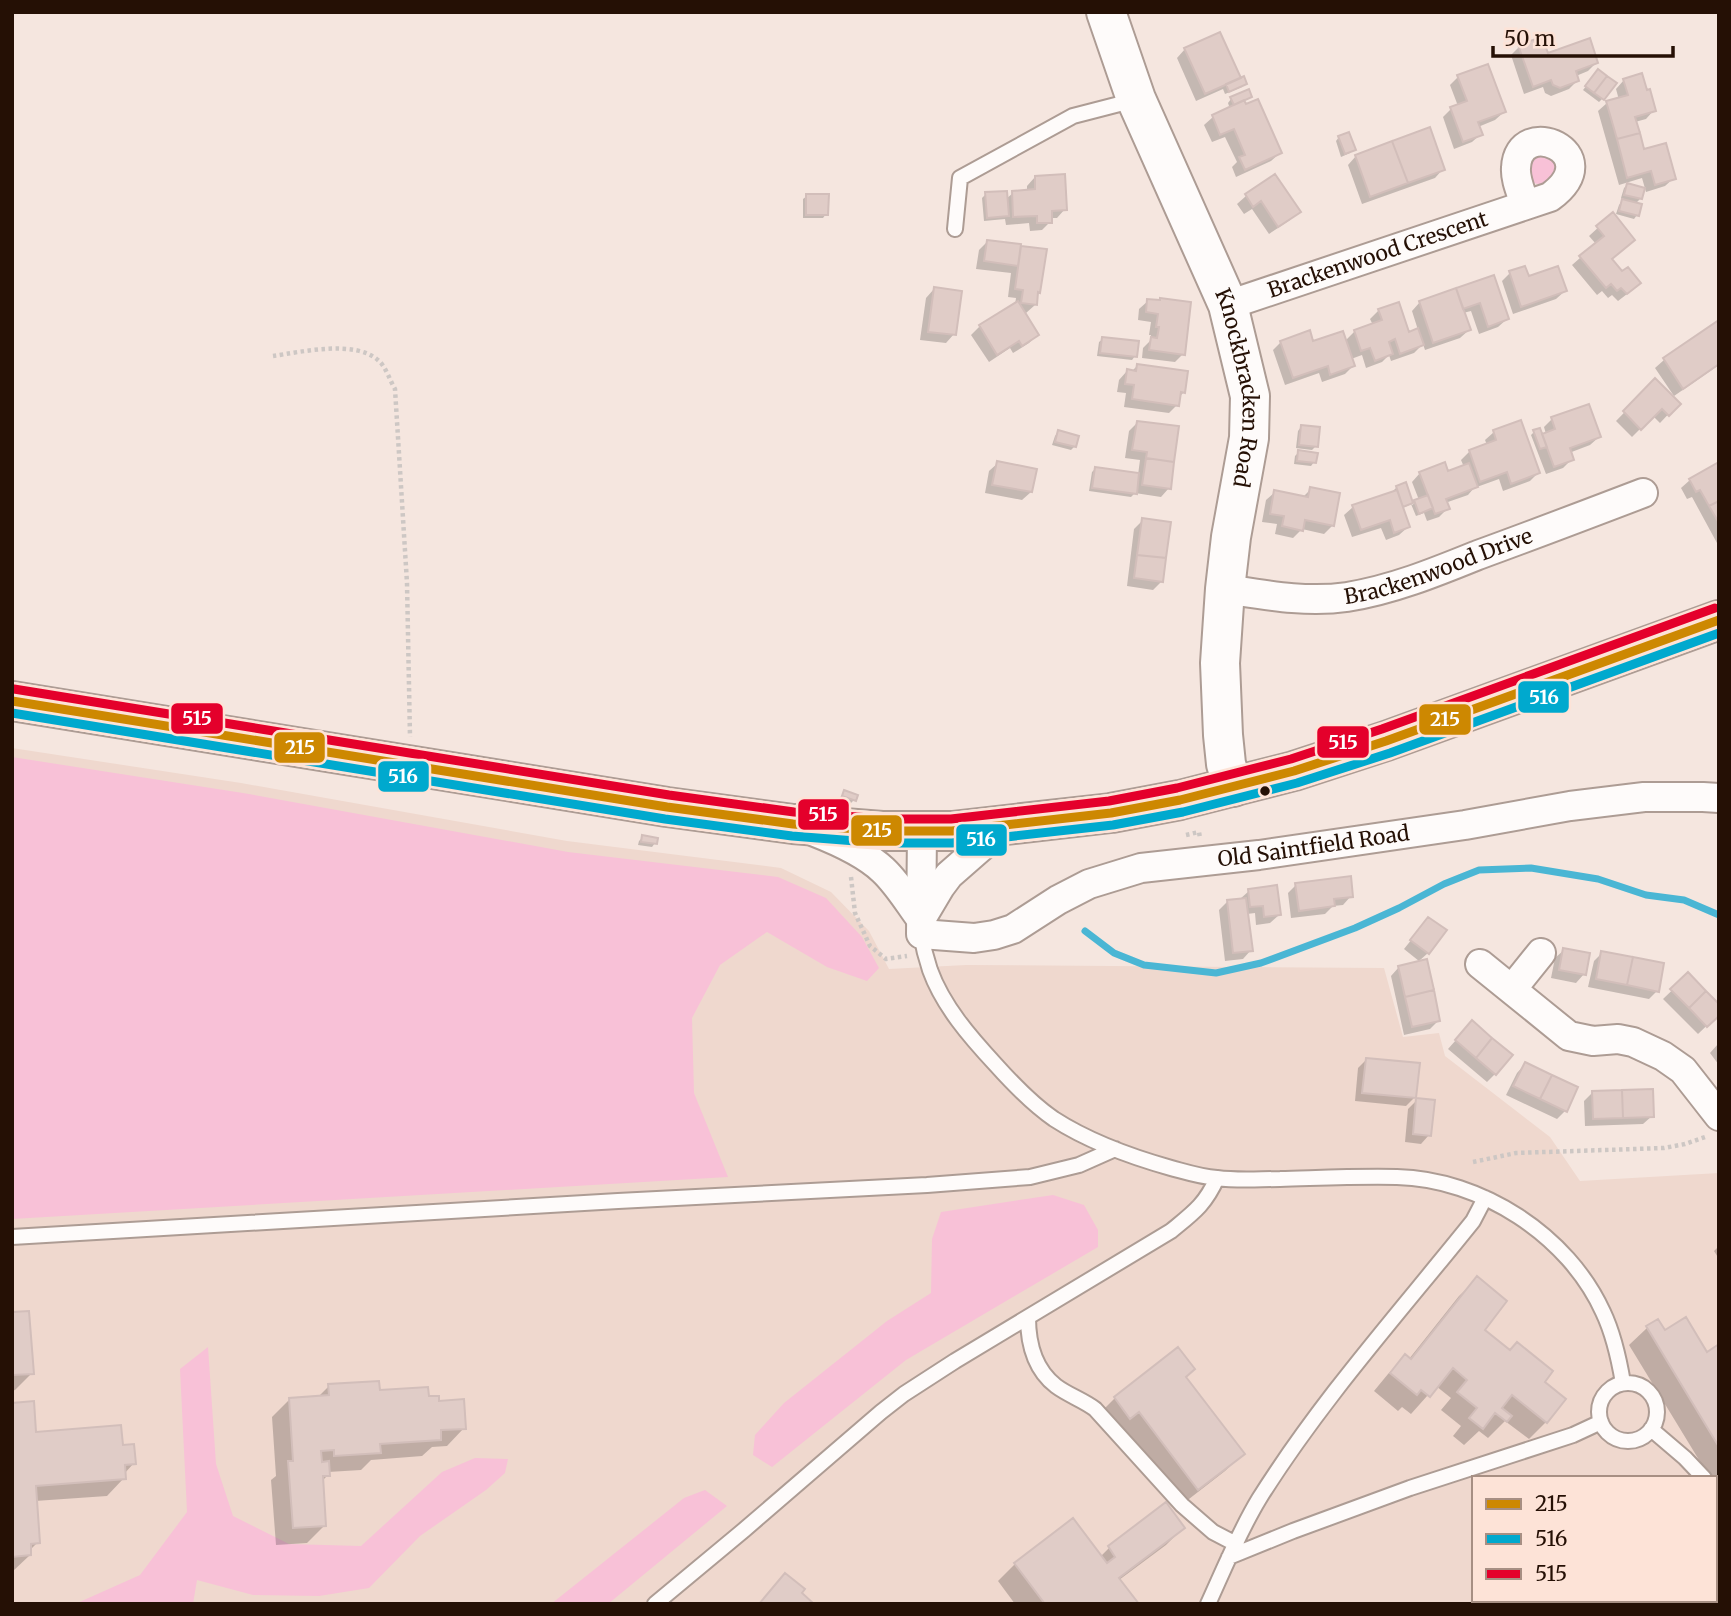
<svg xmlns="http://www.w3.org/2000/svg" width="1731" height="1616" viewBox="0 0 1731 1616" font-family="Merriweather,serif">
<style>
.built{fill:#efd8ce;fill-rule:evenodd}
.green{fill:#f8c1d7}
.shadow{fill:#0003}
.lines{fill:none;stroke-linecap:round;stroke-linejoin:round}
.stream{stroke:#4ab6d4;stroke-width:7}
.building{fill:#e0ccc7;stroke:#d2beba;stroke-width:2}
.lane-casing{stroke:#ad9c94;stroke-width:18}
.street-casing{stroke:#ad9c94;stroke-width:32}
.secondary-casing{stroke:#ad9c94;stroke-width:42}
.highway-casing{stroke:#ad9c94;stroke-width:42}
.path{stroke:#cdc7c4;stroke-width:4.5;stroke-dasharray:3.5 3.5;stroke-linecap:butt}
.lane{stroke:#fefbfa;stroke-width:14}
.street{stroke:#fefbfa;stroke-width:28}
.secondary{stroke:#fefbfa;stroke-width:38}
.highway{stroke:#fefbfa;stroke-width:38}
.bus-1-casing{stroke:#fde3d7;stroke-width:14}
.bus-2-casing{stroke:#fde3d7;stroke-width:14}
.bus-3-casing{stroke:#fde3d7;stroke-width:14}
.bus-1{stroke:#cd8801;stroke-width:9}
.bus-2{stroke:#00a9ce;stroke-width:9}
.bus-3{stroke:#e4002b;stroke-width:9}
.bus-dot{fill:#251005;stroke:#fde3d7;stroke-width:2.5}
.labels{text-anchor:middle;stroke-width:5;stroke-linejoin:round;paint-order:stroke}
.street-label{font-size:21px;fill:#251005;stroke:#fde3d7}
.line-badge{stroke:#fde3d7;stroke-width:2.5}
.badge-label{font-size:19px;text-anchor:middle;font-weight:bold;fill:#fff}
</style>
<rect width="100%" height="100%" fill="#f5e6df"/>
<path class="built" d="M12 748 241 783 567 841 781 868 831 892 869 931 889 969 966 965 1384 968 1403 1037 1439 1033 1445 1056 1550 1137 1580 1181 1719 1173V1604H12ZM1474 1478H1715V1600H1474Z"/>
<path class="green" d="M1543 151 1559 165 1555 180C1534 188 1529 185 1525 163Z
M12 757 243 793 568 852 778 877 826 898 862 937 879 968 867 981 827 967 767 932 720 965 692 1018 694 1093 728 1177 12 1219Z
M1053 1195 1084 1205 1098 1230V1247L906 1360 772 1467 753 1455 755 1435 784 1403 887 1321 931 1293 932 1239 941 1212Z
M208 1347 216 1464 233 1516 289 1544 361 1546 442 1472 475 1458 508 1459 505 1473 486 1490 420 1536 369 1588 319 1596 253 1595 197 1580 193 1604H75L140 1575 187 1512 180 1369Z
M705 1490 727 1506 608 1604H551L684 1498Z"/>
<path class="shadow" d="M1519 47 1547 55 1596 63 1588 71 1576 76 1577 81 1569 89 1551 96 1545 93 1543 87 1524 94 1511 55Z
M1185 49 1240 80 1245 83 1242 87 1225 94 1223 89 1196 101 1177 58Z
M1595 75 1602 99 1599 102 1583 90Z
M1458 77 1504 112 1495 120 1478 127 1481 134 1472 142 1454 149 1443 117 1451 109 1458 106 1450 85Z
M1624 80 1654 110 1646 119 1635 122 1643 151 1674 178 1665 186 1646 192 1642 178 1619 185 1598 111 1607 103 1619 100 1616 89Z
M1250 96 1243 102 1280 153 1271 161 1236 177 1232 167 1237 162 1225 137 1212 142 1204 125 1213 117 1230 109 1228 103 1231 99Z
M1339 137 1354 150 1350 153 1341 157 1336 141Z
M1356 156 1443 169 1435 178 1362 204 1348 165Z
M1275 176 1298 211 1290 220 1269 234 1252 209 1244 214 1237 204 1246 196Z
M1035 177 1065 209 1057 218H1050V222L1042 230 1030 231 1029 223 1006 225 1005 219 984 221 982 198 986 194 1006 199 1013 193 1027 192V186Z
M1627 185 1640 199 1635 204 1637 215 1634 219 1616 214 1619 205 1624 199 1621 198 1624 188Z
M807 196 826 214 823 218H803V199Z
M1613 214 1610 260 1631 291 1618 301 1612 295 1608 298 1602 291 1597 295 1572 265 1596 244 1589 236Z
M987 242 1045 251 1039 292 1036 295 1035 305 1026 313 1023 312 1037 335 1029 343 1013 353 1010 348 989 362 971 335 980 326 1015 305 1016 298 1008 297 1011 273 976 269 979 250Z
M1510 273 1528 278 1565 291 1556 299 1513 314 1502 281Z
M1493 278 1507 319 1498 327 1479 334 1471 311 1463 313 1469 330 1460 338 1425 350 1423 344 1414 353 1391 361 1389 355 1382 362 1366 368 1362 355 1351 359 1353 366 1345 374 1322 382 1319 373 1285 385 1273 350 1281 342 1312 343 1345 341 1355 331 1373 325 1370 319 1379 310 1408 334 1418 330 1412 311 1420 302Z
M934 289 954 334 946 343 920 340 926 298Z
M1148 301 1158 302 1183 354 1175 362 1142 358 1143 348 1151 340V335H1149L1151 322 1138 320 1139 309Z
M1719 323V365L1674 396 1655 368 1664 360Z
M1103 339 1135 356 1132 360 1097 356 1099 342Z
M1137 366 1184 392 1179 397 1177 405 1169 413 1124 407 1126 393 1117 392 1119 380 1127 371 1131 372Z
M1655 381 1678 404 1660 423 1653 416 1632 437 1616 421Z
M1552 419 1599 437 1590 445 1569 453 1572 459 1563 468 1546 474 1531 435 1534 432 1543 435 1546 434 1544 427Z
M1138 422 1169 488 1161 497 1135 493 1131 497 1089 491 1092 472 1095 469 1138 475 1140 460 1125 458 1129 431Z
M1301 427 1316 446 1312 450 1296 448 1298 431Z
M1058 432 1075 446 1071 450 1052 445 1055 436Z
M1494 432 1538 473 1530 481 1503 491 1499 479 1474 488 1468 495 1445 503 1448 508 1439 517 1427 521 1424 513 1416 516 1411 504 1401 509 1408 527 1399 535 1386 540 1381 528 1352 537 1344 515 1353 507 1394 493 1393 491 1397 487 1405 484 1412 505 1419 500 1412 482 1420 473H1447L1464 467 1461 460 1470 451 1487 445 1485 440Z
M1299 452 1314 462 1311 466 1294 464 1295 456Z
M998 463 1031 492 1022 500 985 493 989 471Z
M1719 464V542L1717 543 1692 497 1687 499 1681 488 1690 480Z
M1311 489 1333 525 1324 534 1302 529 1293 538 1275 534 1277 524 1262 522 1266 500 1275 492 1303 497Z
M1143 520 1162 581 1153 590 1127 586 1134 529Z
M844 792 854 800 850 804 839 799Z
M643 837 655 843 652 847 638 845 639 841Z
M1296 885 1351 896 1343 905 1333 906 1325 914 1291 918 1288 893Z
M1249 891 1279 915 1270 923 1256 925 1255 913 1247 914 1251 950 1243 959 1225 961 1219 910 1227 902 1240 899Z
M1428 919V953L1419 961 1404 949Z
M1564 950 1584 974 1576 983 1551 978 1555 958Z
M1602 953 1657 991 1649 999 1588 987 1594 961Z
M1399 967 1438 1021 1430 1029 1404 1035 1391 976Z
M1688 975 1719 1014 1698 1034 1663 999Z
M1464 1031 1495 1074 1487 1082 1448 1049Z
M1718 1044H1719V1065L1710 1053Z
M1366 1060 1414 1098 1406 1106 1355 1101 1358 1068Z
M1525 1064 1566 1110 1557 1119 1506 1095 1517 1073Z
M1593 1092 1652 1116 1643 1124 1585 1126 1584 1101Z
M1417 1100 1429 1135 1421 1144 1405 1142 1408 1109Z
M1719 1246V1259L1714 1251Z
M1477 1279 1482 1330 1542 1382 1546 1422 1529 1439 1505 1421 1488 1438 1479 1431 1464 1445 1453 1436 1461 1426 1441 1410 1451 1398 1436 1386 1411 1414 1402 1407 1398 1411 1374 1391 1388 1374 1405 1356 1409 1359 1459 1296Z
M12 1314 32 1373 15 1390 12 1391Z
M1658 1321 1664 1333 1706 1354 1719 1346V1481L1715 1484V1478H1710L1629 1345 1647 1328Z
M1178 1349 1184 1378 1243 1454 1225 1471 1180 1506 1097 1416 1115 1398Z
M329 1386 427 1398 438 1403 464 1428 447 1446 432 1447 422 1456 371 1460 361 1470 328 1472V1475L322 1481 325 1525 307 1543 276 1545 271 1480 276 1476 272 1417 290 1399 318 1397Z
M12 1404 34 1434 121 1447 134 1463 124 1474V1478L107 1496 35 1501 38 1542 29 1551 30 1555 12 1572Z
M1165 1505 1183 1528 1166 1545 1119 1580 1136 1604H1015L998 1581 1015 1564 1100 1557 1109 1548Z"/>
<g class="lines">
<path class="stream" d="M1085 931 1114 953 1144 965 1216 973 1261 963 1355 928 1399 908 1444 884 1479 870 1531 868 1598 879 1646 895 1684 900 1719 915"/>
</g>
<path class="building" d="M1220 32 1241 78 1205 94 1184 48Z
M1542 37 1548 53 1590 38 1598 63 1576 71 1579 81 1560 88 1553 85 1551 80 1533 87 1518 45Z
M1488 64 1506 112 1478 122 1483 135 1463 142 1450 107 1467 101 1457 75Z
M1598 69 1607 76 1594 93 1585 86Z
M1642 73 1647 90 1650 89 1656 111 1635 117 1640 133 1617 139 1606 101 1628 95 1623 79Z
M1244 76 1247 84 1229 92 1226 84Z
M1607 76 1617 83 1604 100 1594 93Z
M1249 89 1252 97 1234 105 1230 97Z
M1258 99 1282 153 1245 170 1239 157 1245 155 1234 129 1220 135 1212 115 1244 100 1246 104Z
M1430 127 1445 170 1408 183 1392 141Z
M1349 132 1356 150 1345 154 1338 136Z
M1640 133 1644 149 1666 143 1676 179 1655 185 1651 171 1627 178 1617 139Z
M1392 141 1408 183 1370 197 1355 155Z
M1065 174 1067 210 1052 211V223H1037V216L1013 217 1012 191 1035 189V176Z
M1275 174 1301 212 1278 227 1261 201 1253 207 1245 194Z
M1627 183 1645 188 1642 199 1624 195Z
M1007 191 1009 216 987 218 985 192Z
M806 194H829L828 215H806Z
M1622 199 1642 204 1639 216 1619 211Z
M1613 212 1635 240 1612 259 1622 271 1628 267 1641 283 1627 294 1621 288 1617 291 1611 284 1606 288 1579 256 1604 236 1596 226Z
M987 240 1021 244 1018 266 984 261Z
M1021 246 1047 249 1040 293 1038 292 1037 305 1021 303 1023 290 1015 289Z
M1525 266 1529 276 1558 266 1567 291 1521 307 1509 271Z
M1494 275 1509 319 1488 327 1480 303 1463 309 1456 288Z
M934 287 962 291 956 335 928 332Z
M1456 288 1471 330 1433 343 1419 301Z
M1160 298 1191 302 1185 355 1149 350 1151 337 1157 338 1159 327H1156L1158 314 1146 312 1147 299 1160 300Z
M1018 301 1039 335 1022 346 1019 341 997 355 979 325Z
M1399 302 1409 332 1418 328 1424 345 1400 354 1395 339 1389 342 1393 354 1375 361 1370 348 1361 351 1354 330 1382 320 1378 309Z
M1719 320V364L1683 389 1663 358Z
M1310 330 1313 341 1343 331 1355 366 1330 375 1328 366 1293 378 1280 341Z
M1102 337 1139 341 1137 357 1100 353Z
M1137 364 1188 371 1185 393 1181 392 1179 406 1132 399 1134 385 1125 384 1127 369 1136 371Z
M1655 378 1681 404 1669 416 1662 409 1641 430 1623 411Z
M1589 404 1601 437 1570 448 1574 460 1554 467 1542 434 1555 429 1551 417Z
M1521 420 1540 473 1511 484 1507 472 1480 482 1469 450 1496 440 1493 430Z
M1137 421 1179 426 1174 462 1146 458 1147 452 1132 450Z
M1301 425 1320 427 1318 447 1299 445Z
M1540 428 1547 447 1540 449 1533 430Z
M1058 430 1079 436 1076 447 1055 442Z
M1298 450 1318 453 1316 463 1297 461Z
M1146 458 1174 462 1171 489 1142 485Z
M997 461 1037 469 1032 492 992 485Z
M1445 462 1448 471 1469 463 1478 487 1446 499 1450 509 1435 514 1419 472Z
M1719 462V501L1709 506 1700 490 1696 492 1689 479Z
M1095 467 1139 473 1137 494 1092 488Z
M1406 482 1413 503 1403 507 1396 486Z
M1310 487 1340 493 1334 526 1305 520 1303 531 1282 526 1284 516 1270 514 1274 490 1308 497Z
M1397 490 1410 527 1394 533 1390 520 1361 530 1352 505Z
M1428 495 1433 508 1419 514 1414 500Z
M1719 501V523L1709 506Z
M1142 518 1171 522 1166 558 1137 555Z
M1137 555 1166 558 1163 582 1134 578Z
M844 790 858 795 856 801 842 796Z
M642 835 658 838 657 844 641 842Z
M1351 876 1353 897 1334 899 1335 906 1299 911 1295 883Z
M1277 885 1281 915 1264 917 1263 906 1250 907 1248 889Z
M1246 898 1253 951 1233 953 1227 900Z
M1428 917 1447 930 1429 954 1410 940Z
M1563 948 1590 953 1586 975 1559 970Z
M1601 951 1633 957 1627 985 1596 979Z
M1633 957 1664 963 1659 992 1627 985Z
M1427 959 1434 990 1405 997 1398 966Z
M1688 972 1706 991 1689 1008 1670 989Z
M1434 990 1440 1021 1412 1027 1405 997Z
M1706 991 1719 1004V1016L1707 1027 1689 1008Z
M1472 1020 1492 1038 1476 1058 1455 1040Z
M1492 1038 1513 1055 1496 1075 1476 1058Z
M1366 1058 1420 1063 1416 1098 1362 1093Z
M1525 1062 1552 1075 1540 1099 1513 1086Z
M1552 1075 1578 1087 1567 1112 1540 1099Z
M1653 1089 1654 1117 1623 1118 1622 1090Z
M1622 1090 1623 1118 1593 1119 1592 1091Z
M1416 1098 1435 1100 1431 1136 1413 1134Z
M1477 1276 1507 1301 1485 1330 1510 1350 1517 1342 1553 1371 1545 1382 1566 1399 1547 1423 1512 1395 1502 1408 1512 1416 1507 1422 1495 1413 1483 1429 1469 1418 1477 1408 1457 1392 1467 1380 1453 1368 1430 1397 1421 1390 1417 1395 1390 1373 1405 1354 1411 1359Z
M29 1311 34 1374 12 1375V1312Z
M1686 1317 1707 1352 1719 1344V1447L1646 1326 1658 1319 1665 1330Z
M1178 1347 1195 1369 1186 1377 1245 1454 1198 1490 1139 1412 1130 1419 1114 1397Z
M379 1381 380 1390 428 1387 429 1396H439V1401L464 1399 466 1429 441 1430V1440L380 1444 381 1453 334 1456V1450L321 1451 322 1462 329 1461 330 1476H323L326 1526 293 1528 288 1461H293L289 1398 329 1395 328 1384Z
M34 1401 36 1432 121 1425 123 1445 134 1444 136 1464 125 1465 126 1479 36 1486 40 1543 31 1544V1555L12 1557V1403Z
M1166 1502 1185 1528 1119 1578 1139 1604H1045L1014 1563 1073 1518 1107 1563 1115 1557 1108 1546Z
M785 1573 805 1589 802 1593 814 1604H759Z"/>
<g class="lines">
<defs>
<path id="lane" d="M955 229 960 178 1073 116 1135 100
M921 934C923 946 926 958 930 970 943 1006 970 1037 996 1065 1014 1085 1032 1104 1054 1119 1088 1141 1132 1157 1171 1168 1186 1172 1201 1177 1217 1178 1238 1181 1259 1179 1280 1179 1319 1178 1358 1176 1397 1177 1481 1179 1568 1235 1603 1312 1614 1335 1619 1359 1623 1383
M12 1237 618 1201 927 1185 1030 1177 1079 1165 1115 1149
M1028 1317C1028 1342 1034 1369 1056 1386 1068 1395 1083 1400 1095 1409L1182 1505 1213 1532 1236 1544
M1599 1412a29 29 0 1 1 58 0a29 29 0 1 1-58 0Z
M1651 1429 1685 1458 1704 1478
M1715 1489 1719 1494
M1229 1557 1293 1531 1410 1488 1573 1435 1601 1422
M655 1604 744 1530 881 1412 904 1394 955 1361 1171 1231C1193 1213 1205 1205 1217 1178
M1208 1604C1224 1569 1239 1532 1259 1499 1321 1400 1400 1312 1473 1221L1485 1198"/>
<g id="street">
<path id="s1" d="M1228 305 1550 197C1610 153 1518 114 1516 168 1515 180 1522 194 1525 205"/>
<path id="s2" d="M1225 589C1265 595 1306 603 1347 597 1392 590 1436 572 1478 555 1533 535 1588 514 1643 493"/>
<path id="s3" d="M922 831 921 934 974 938 994 935 1013 929 1058 900 1089 884 1141 868 1259 855 1465 825 1570 806 1644 797H1703L1719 798"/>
<path d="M815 832C838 841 865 853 883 870 898 884 909 903 921 919"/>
<path d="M921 919 940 887 949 875 1005 826"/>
<path d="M1480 964 1569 1036 1593 1041 1618 1039 1633 1042 1663 1056 1683 1070 1719 1116"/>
<path d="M1512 989 1541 953"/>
</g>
<g id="secondary">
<path id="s4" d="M1106 12 1136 99 1228 305 1250 396 1249 438 1231 537 1225 589 1220 663 1223 735 1226 764 1233 787"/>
</g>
<path id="highway" d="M12 701 667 807 793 824 882 831H952L1111 813 1180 800 1294 771 1386 741 1719 620"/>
</defs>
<use href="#lane" class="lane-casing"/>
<use href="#street" class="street-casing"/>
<use href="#secondary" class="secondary-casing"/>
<use href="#highway" class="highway-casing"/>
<path class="path" d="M273 356C301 352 356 339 379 361 386 367 390 381 395 389L407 583 410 737
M1186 835 1199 832 1200 838
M851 877 855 913 870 946 886 959 907 956
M1473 1162 1516 1153 1664 1148 1685 1144 1708 1136"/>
<use href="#lane" class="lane"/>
<use href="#street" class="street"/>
<use href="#secondary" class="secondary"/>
<use href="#highway" class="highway"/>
<defs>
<path id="bus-1" d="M12 701 667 807 793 824 882 831H952L1111 813 1180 800 1294 771 1386 741 1719 620"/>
<path id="bus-2" d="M12 713 665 819 792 836 881 843H952L1113 825 1183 812 1297 783 1390 753 1719 633"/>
<path id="bus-3" d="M14 689 669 795 794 812 882 819H951L1109 801 1177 788 1291 759 1382 729 1715 608"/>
</defs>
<use href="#bus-1" class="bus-1-casing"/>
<use href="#bus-2" class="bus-2-casing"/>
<use href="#bus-3" class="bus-3-casing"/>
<use href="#bus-1" class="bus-1"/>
<use href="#bus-2" class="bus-2"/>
<use href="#bus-3" class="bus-3"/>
</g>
<circle class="bus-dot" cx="1265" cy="791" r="6"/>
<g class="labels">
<g class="street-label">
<text dy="7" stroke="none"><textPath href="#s1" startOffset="158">Brackenwood Crescent</textPath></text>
<text dy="7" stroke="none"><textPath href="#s4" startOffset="402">Knockbracken Road</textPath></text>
<text dy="7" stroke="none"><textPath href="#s2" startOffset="219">Brackenwood Drive</textPath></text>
<text dy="7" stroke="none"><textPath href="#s3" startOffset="513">Old Saintfield Road</textPath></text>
</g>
</g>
<g class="line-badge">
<rect x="1517" y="680" width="53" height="34" rx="7" fill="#00a9ce"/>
<rect x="170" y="702" width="54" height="33" rx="7" fill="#e4002b"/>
<rect x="1418" y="703" width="54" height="33" rx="7" fill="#cd8801"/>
<rect x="1316" y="725" width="54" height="34" rx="7" fill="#e4002b"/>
<rect x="273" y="731" width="53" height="33" rx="7" fill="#cd8801"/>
<rect x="377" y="760" width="53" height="33" rx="7" fill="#00a9ce"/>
<rect x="797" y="798" width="53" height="33" rx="7" fill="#e4002b"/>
<rect x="850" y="814" width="53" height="33" rx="7" fill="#cd8801"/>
<rect x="955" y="823" width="53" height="34" rx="7" fill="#00a9ce"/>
</g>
<g class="badge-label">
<text x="1544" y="704">516</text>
<text x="197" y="725">515</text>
<text x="1445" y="726">215</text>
<text x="1343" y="749">515</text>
<text x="300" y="754">215</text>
<text x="403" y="783">516</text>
<text x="823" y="821">515</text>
<text x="877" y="837">215</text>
<text x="981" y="846">516</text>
</g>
<rect width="1731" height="1616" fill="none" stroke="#251005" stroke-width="28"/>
<rect x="1472" y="1476" width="245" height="126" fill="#fde3d7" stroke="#a78f83" stroke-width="2"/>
<rect x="1486" y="1499" width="35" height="10" fill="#cd8801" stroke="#a78f83" stroke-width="2"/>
<text x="1535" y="1511" font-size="21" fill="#251005">215</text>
<rect x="1486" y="1534" width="35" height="10" fill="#00a9ce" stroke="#a78f83" stroke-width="2"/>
<text x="1535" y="1546" font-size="21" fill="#251005">516</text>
<rect x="1486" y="1569" width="35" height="10" fill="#e4002b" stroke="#a78f83" stroke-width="2"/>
<text x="1535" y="1581" font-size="21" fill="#251005">515</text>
<path d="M1493 46v10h180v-10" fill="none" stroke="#251005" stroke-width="3.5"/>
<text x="1504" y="46" font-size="21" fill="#251005" stroke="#fde3d7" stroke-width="5" paint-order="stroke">50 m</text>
</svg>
